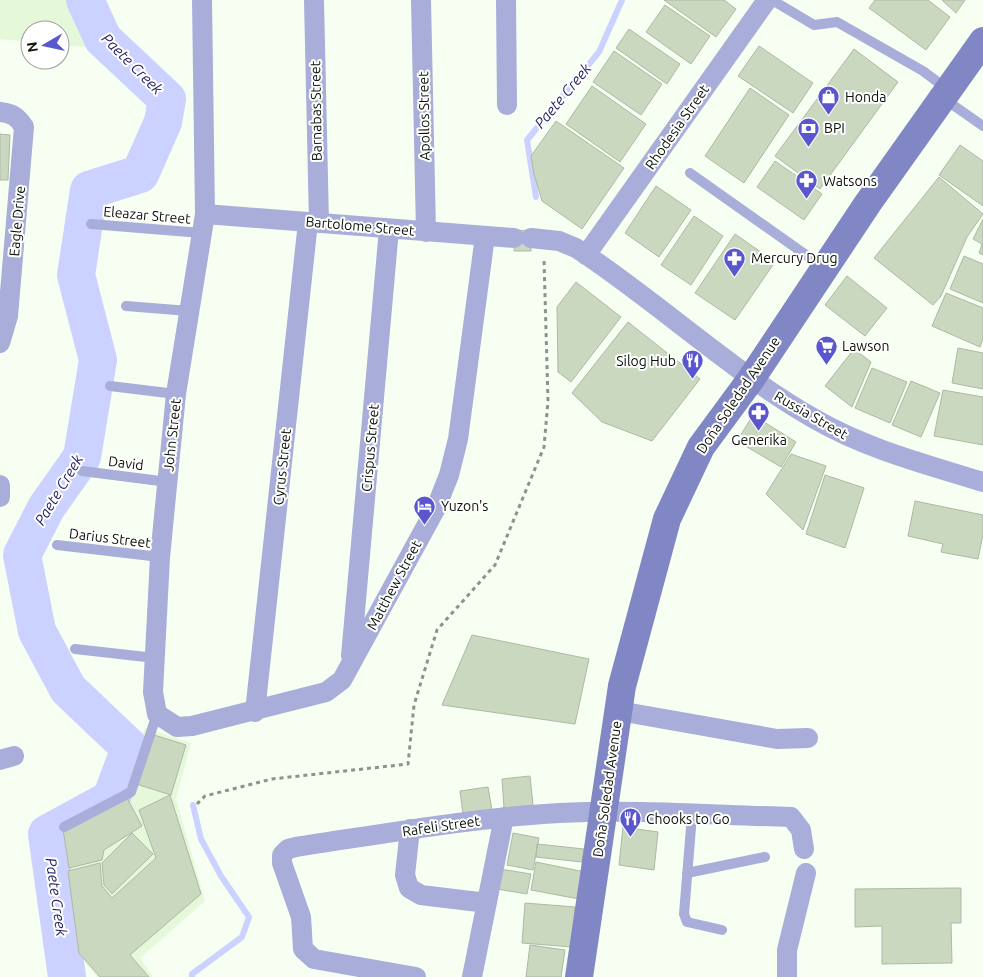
<svg xmlns="http://www.w3.org/2000/svg" width="983" height="977" viewBox="0 0 983 977" font-family="Ubuntu,sans-serif">
<style>
.built{fill:#e6f8da}
.lines{fill:none;stroke-linecap:round;stroke-linejoin:round}
.stream{stroke:#ccd2ff;stroke-width:6}
.river{stroke:#ccd2ff;stroke-width:38}
.building{fill:#cad8c0;stroke:#acb9a3}
.path{stroke:#8c9388;stroke-width:3;stroke-dasharray:4 4;stroke-linecap:butt}
.service{stroke:#a8add9;stroke-width:10}
.minor{stroke:#a8add9;stroke-width:20}
.secondary{stroke:#8186c5;stroke-width:28}
.labels{text-anchor:middle;stroke-width:4;stroke-linejoin:round;paint-order:stroke}
.poi-label{font-size:14px;fill:#0b1008;stroke:#fff;text-anchor:start}
.street-label{font-size:14px;fill:#0b1008;stroke:#fff}
.water-label{font-size:15px;font-style:italic;fill:#282665;stroke:#fff}
</style>
<rect width="100%" height="100%" fill="#f6fff1"/>
<path class="built" d="M0 0H77L99 48 60 45V30H30V42L0 39Z
M145 728 191 743 176 799 205 901 140 958 153 977H97L73 948 61 828 125 792Z"/>
<g class="lines">
<path class="stream" d="M536 197 527 140 599 52 622 0
M192 977V974L242 937 249 917 221 876 201 839 193 805"/>
<path class="river" d="M67 977 47 834 111 799 130 748 68 689 37 631 22 555 46 508 82 457 98 360 76 275 89 190 140 174 163 122 167 99 103 39 85 0"/>
</g>
<path class="building" d="M664 0H724L736 9 716 37Z
M875 0H928L950 17 926 50 869 8Z
M942 0H965L956 13Z
M665 5 710 36 691 64 646 32Z
M629 29 680 64 667 84 616 48Z
M759 46 813 83 793 113 738 76Z
M854 49 898 82 820 189 775 156Z
M614 51 662 84 641 115 593 82Z
M592 86 646 124 620 162 566 124Z
M750 88 789 115 744 183 705 156Z
M556 121 624 168 582 229 542 201 534 174 531 156Z
M0 134 10 135 8 180H0Z
M960 145 983 161V206L939 175Z
M775 161 822 194 804 220 757 187Z
M939 177 983 214 967 237 941 296 933 305 874 258Z
M656 186 691 210 659 257 625 233Z
M694 216 723 236 691 285 661 265Z
M983 219V255L979 253 982 244 973 239Z
M515 230 531 231V251H514Z
M735 234 775 262 735 320 695 293Z
M964 256 983 264V303L950 289Z
M847 276 887 308 865 336 825 305Z
M576 282 621 317 571 382 558 372 557 307Z
M946 293 983 308V339L980 347 932 326Z
M628 322 700 379 652 441 602 422 572 393Z
M958 348 983 353V389L952 383Z
M854 349 871 362 852 407 825 386Z
M872 368 907 382 890 423 855 408Z
M911 381 940 393 921 437 892 425Z
M943 390 983 397V445L934 436Z
M753 415 796 442 781 467 737 441Z
M791 454 826 466 803 530 766 494Z
M825 475 864 488 845 548 806 534Z
M915 501 983 515V534L978 559 941 552 943 544 908 536Z
M472 635 589 659 575 724 442 705Z
M151 734 186 745 171 795 136 784Z
M530 776 533 805 504 808 502 779Z
M488 787 492 810 463 814 460 791Z
M170 795 201 894 130 955 149 977H100L79 953 68 871 100 863 102 886 112 898 156 858 139 810Z
M127 798 142 826 104 850 102 860 69 868 63 829Z
M623 827 658 832 654 870 619 865Z
M132 833 153 854 112 894 104 885 102 863Z
M513 833 539 838 533 870 507 865Z
M537 844 584 849 582 862 536 857Z
M536 862 585 872 579 899 531 890Z
M500 869 531 874 527 894 497 889Z
M961 888V923H951L952 963 882 964V926L855 927V889Z
M525 903 575 907 572 947 522 943Z
M530 945 565 950 561 977H526Z"/>
<g class="lines">
<path class="path" d="M197 804 205 796 272 779 408 764 414 705 437 630 495 565 544 447 548 401 544 260"/>
<path class="service" d="M772 0 814 25 837 22 923 71 947 89
M943 98 983 126
M690 173 823 267
M91 224 201 233
M126 306 189 311
M110 386 176 394
M82 471 168 482
M57 545 160 557
M75 649 155 658
M692 815 684 914 687 922 722 930
M64 827 131 792 157 714
M687 873 765 857"/>
<path class="minor" d="M202 0 205 214 176 394 160 557 153 692 157 714 177 727 192 726 326 692 342 680 436 508 449 475 458 439 485 236
M314 0 319 223
M421 0 426 232
M506 0 507 105
M0 112C12 113 18 117 24 127L8 316 0 343
M205 214 514 238
M531 238 559 241 576 248C657 301 728 369 813 418 866 449 925 464 983 482
M586 255 767 0
M0 485V497
M351 656 389 229
M619 711 777 739 808 738
M255 712 308 222
M0 760 14 756
M410 829 405 875 409 888 421 895 487 903
M416 977 314 959 303 949 301 917 282 863V855L288 849 296 847C383 834 471 818 559 813 636 809 714 815 791 817L801 830 804 849
M472 977 504 817
M787 977V950L806 873"/>
<path class="secondary" d="M579 977 622 686 667 519 701 447 751 379 868 203 983 41"/>
</g>
<defs>
<symbol id="shop-pin" viewBox="-11 -11 22 30"><path d="M0 17L-7.5 6A9.5 9.5 0 1 1 7.5 6Z" fill="#5a57ce" stroke="#fff"/><path d="M-5-2.5h2.3a2.7 3.5 0 0 1 5.4 0H5L5.5 6h-11ZM-1.5-2.5h3a1.5 2.3 0 0 0-3 0Z" fill="#fff"/></symbol>
<symbol id="bank-pin" viewBox="-11 -11 22 30"><path d="M0 17L-7.5 6A9.5 9.5 0 1 1 7.5 6Z" fill="#5a57ce" stroke="#fff"/><path d="M-6-4H6V4H-6ZM0-2.3a2.3 2.3 0 1 0 0 4.6a2.3 2.3 0 1 0 0-4.6Z" fill="#fff"/></symbol>
<symbol id="pharmacy-pin" viewBox="-11 -11 22 30"><path d="M0 17L-7.5 6A9.5 9.5 0 1 1 7.5 6Z" fill="#5a57ce" stroke="#fff"/><path d="M-2-6h4v4h4v4h-4v4h-4v-4h-4v-4h4Z" fill="#fff"/></symbol>
<symbol id="supermarket-pin" viewBox="-11 -11 22 30"><path d="M0 17L-7.5 6A9.5 9.5 0 1 1 7.5 6Z" fill="#5a57ce" stroke="#fff"/><path d="M-6-5.5h2.5l.6 2H6L4.5 2H-2.5L-4.4-4H-6ZM-1.5 3.2a1.3 1.3 0 1 0 .1 0ZM3 3.2a1.3 1.3 0 1 0 .1 0Z" fill="#fff"/></symbol>
<symbol id="restaurant-pin" viewBox="-11 -11 22 30"><path d="M0 17L-7.5 6A9.5 9.5 0 1 1 7.5 6Z" fill="#5a57ce" stroke="#fff"/><path d="M-5-6h1v4h1v-4h1v4h1v-4h1v5L-1.5 .5V6h-2V.5L-5-1ZM5-6V6H3V1.5H1.5Q1.5-4 5-6Z" fill="#fff"/></symbol>
<symbol id="hotel-pin" viewBox="-11 -11 22 30"><path d="M0 17L-7.5 6A9.5 9.5 0 1 1 7.5 6Z" fill="#5a57ce" stroke="#fff"/><path d="M-6-4.5h1.5V1H6V5H4.5V3h-9V5H-6ZM-4 0a1.8 1.8 0 1 1 3.6 0ZM.5 0V-2.5h3Q6-2.5 6 0Z" fill="#fff"/></symbol>
</defs>
<g fill-rule="evenodd">
<use href="#shop-pin" x="816" y="84" width="25" height="34"/>
<use href="#bank-pin" x="796" y="116" width="25" height="34"/>
<use href="#pharmacy-pin" x="794" y="168" width="25" height="34"/>
<use href="#pharmacy-pin" x="722" y="246" width="25" height="34"/>
<use href="#supermarket-pin" x="814" y="334" width="25" height="34"/>
<use href="#restaurant-pin" x="680" y="348" width="25" height="34"/>
<use href="#pharmacy-pin" x="746" y="400" width="25" height="34"/>
<use href="#hotel-pin" x="412" y="494" width="25" height="34"/>
<use href="#restaurant-pin" x="618" y="806" width="25" height="34"/>
</g>
<g class="labels">
<g class="poi-label">
<text x="845" y="102">Honda</text>
<text x="824" y="133">BPI</text>
<text x="823" y="186">Watsons</text>
<text x="751" y="263">Mercury Drug</text>
<text x="842" y="351">Lawson</text>
<text x="676" y="366" text-anchor="end">Silog Hub</text>
<text x="759" y="445" text-anchor="middle">Generika</text>
<text x="441" y="511">Yuzon's</text>
<text x="646" y="824">Chooks to Go</text>
</g>
<g class="street-label">
<text transform="translate(316 111) rotate(-91)" y="5">Barnabas Street</text>
<text transform="translate(424 116) rotate(-91)" y="5">Apollos Street</text>
<text transform="translate(677 127) rotate(-55)" y="5">Rhodesia Street</text>
<text transform="translate(147 215) rotate(5)" y="5">Eleazar Street</text>
<text transform="translate(17 221) rotate(-85)" y="5">Eagle Drive</text>
<text transform="translate(360 226) rotate(5)" y="5">Bartolome Street</text>
<text transform="translate(738 395) rotate(-56)" y="5">Doña Soledad Avenue</text>
<text transform="translate(811 415) rotate(30)" y="5">Russia Street</text>
<text transform="translate(172 435) rotate(-84)" y="5">John Street</text>
<text transform="translate(370 448) rotate(-85)" y="5">Crispus Street</text>
<text transform="translate(126 463) rotate(7)" y="5">David</text>
<text transform="translate(282 467) rotate(-84)" y="5">Cyrus Street</text>
<text transform="translate(110 538) rotate(7)" y="5">Darius Street</text>
<text transform="translate(394 585) rotate(-62)" y="5">Matthew Street</text>
<text transform="translate(607 789) rotate(-82)" y="5">Doña Soledad Avenue</text>
<text transform="translate(441 826) rotate(-8)" y="5">Rafeli Street</text>
</g>
<g class="water-label">
<text transform="translate(132 64) rotate(45)" y="5">Paete Creek</text>
<text transform="translate(563 96) rotate(-50)" y="5">Paete Creek</text>
<text transform="translate(59 490) rotate(-59)" y="5">Paete Creek</text>
<text transform="translate(56 897) rotate(82)" y="5">Paete Creek</text>
</g>
</g>
<g transform="translate(45 45) rotate(261)"><circle r="24" fill="#ffffff" stroke="#9d9f9c"/>
<path d="M0-4L9 19L0 12L-9 19Z" fill="#5a57ce"/>
<text y="-8" font-size="14" font-weight="bold" text-anchor="middle" fill="#0b1008">N</text>
</g>
</svg>
